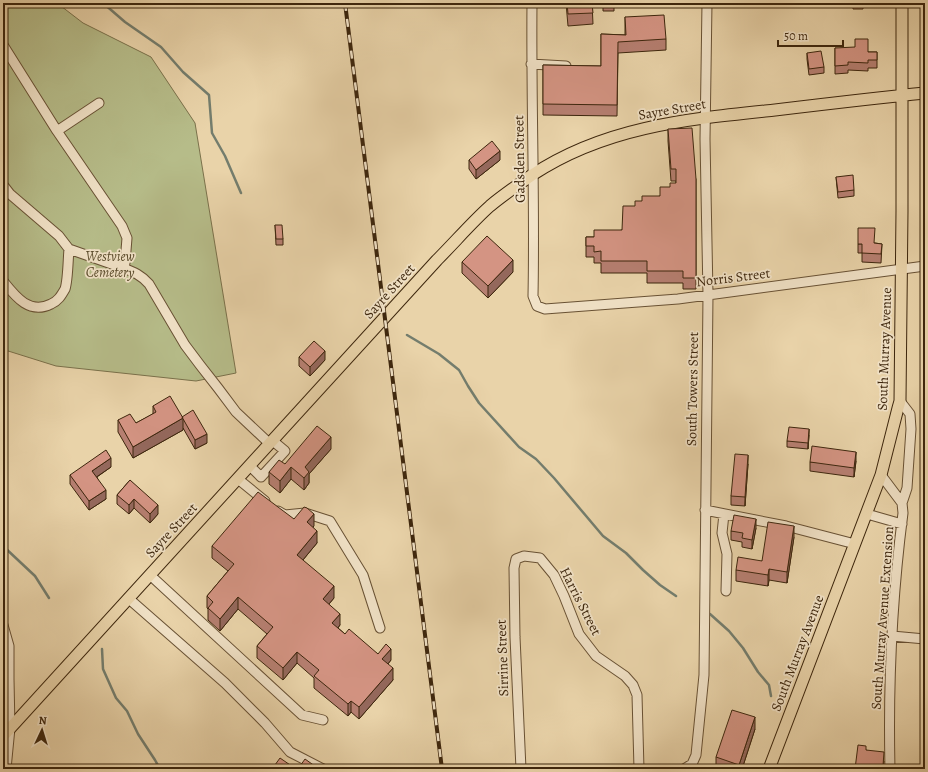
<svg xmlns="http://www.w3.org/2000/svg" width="928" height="772" viewBox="0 0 928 772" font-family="Alegreya,serif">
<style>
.green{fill:#b6bc89;stroke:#7a714b}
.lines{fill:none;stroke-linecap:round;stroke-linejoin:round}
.stream{stroke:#747d6d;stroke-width:2.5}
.minor-casing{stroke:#685134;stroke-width:11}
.major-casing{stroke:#3d260d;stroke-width:13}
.minor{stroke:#f1e2c7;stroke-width:9}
.major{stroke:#e9d3a9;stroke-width:11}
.rail-casing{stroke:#3d260d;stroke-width:4}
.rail{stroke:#f1e2c7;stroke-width:2.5;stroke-dasharray:8;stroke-linecap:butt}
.wall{fill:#b67f71;stroke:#3d260d}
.shaded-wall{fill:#94685c;stroke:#3d260d}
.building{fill:#d49483;stroke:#3d260d}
.labels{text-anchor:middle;stroke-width:3.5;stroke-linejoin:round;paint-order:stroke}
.street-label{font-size:14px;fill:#3d260d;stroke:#f1e2c7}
.park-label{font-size:14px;font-style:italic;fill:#5b4c2c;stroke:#f1e2c7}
</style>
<rect width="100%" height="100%" fill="#e9d3a9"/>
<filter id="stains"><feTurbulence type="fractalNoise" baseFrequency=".005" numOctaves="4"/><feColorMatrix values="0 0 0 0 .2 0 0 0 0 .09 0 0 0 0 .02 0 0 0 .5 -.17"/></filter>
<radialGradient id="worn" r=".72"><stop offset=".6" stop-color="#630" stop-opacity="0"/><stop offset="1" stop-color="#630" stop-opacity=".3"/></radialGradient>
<path class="green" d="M3 3H57L83 23 151 57 195 123 236 373 196 381 56 366 5 350 3 347Z"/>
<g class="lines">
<path class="stream" d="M103 3 125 22 161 47 183 72 209 95 212 133 225 156 241 193
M407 335 439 354 459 370 468 386 479 403 519 447 536 459 554 478 603 536 626 553 643 570 660 585 676 596
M3 546 35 576 49 598
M710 614 729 631 743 648 758 672 769 685 771 696
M102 649 103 669 116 698 127 711 138 734 155 760 160 769"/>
<defs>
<path id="minor" d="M532 3C531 101 535 198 533 296L537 306 545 309 678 299 925 266
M3 45 57 131 122 226 127 238 125 263 123 268C134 272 141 275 149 284L185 345 200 365 218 388 236 412 270 444
M531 64 566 66
M57 131 99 103
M3 185 10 194 59 236 69 249 123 268
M3 281C15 296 29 315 51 304 58 301 61 296 65 289 68 280 68 259 69 249
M900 401 910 414 911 429 907 488 902 503
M250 466 261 477 285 451 273 441
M881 475 902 503 903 513C892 598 888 683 890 769
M238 479 265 501
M705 510 786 526 855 544
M278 511 285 515 305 513 330 521 363 575 380 628
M724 514 722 533 727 554 726 591
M867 514 902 524
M150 575 302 715 323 720
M128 598 225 683 265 723 290 752 323 769
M3 625 9 646V679L10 728 6 769
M892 636 925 639
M521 769 515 637 514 568 516 559 524 556 540 558 554 575 564 596 579 634 596 656 625 676 633 685 637 695 639 769
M684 769 692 764 696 755 704 675 708 295 705 139 707 3"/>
<path id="major" d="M3 736 437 260C455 242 472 222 490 206 503 195 518 185 532 175 606 126 689 119 775 110 825 104 875 98 925 93
M769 769 881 475 898 408 900 401 902 211V3"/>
</defs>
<use href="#minor" class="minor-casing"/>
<use href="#major" class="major-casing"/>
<use href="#minor" class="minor"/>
<use href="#major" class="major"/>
<defs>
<path id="rail" d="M345 3 442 769"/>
</defs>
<use href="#rail" class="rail-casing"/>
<use href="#rail" class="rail"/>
</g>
<path class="wall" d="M566 3H592L593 24 568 26Z
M603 3H614V11H603Z
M850 3H863V9H853V4H850Z
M625 17 666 39V50L618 53 617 116 543 115V65L601 66V34L625 35Z
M835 48 868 52H877V68H868V71L848 70V73L835 74Z
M807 53 824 67V73L809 75 807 59Z
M668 129 696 179V289H683V283H647V273H601V263H594V257H586V237H594L622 230 635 206 642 201 660 196 676 183V181H671L668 141Z
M469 160H500L476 179 469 169Z
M836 177 854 190V196L838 198Z
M275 225 283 239V245H276Z
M875 243 882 244 881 263 862 262V253H858V244Z
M462 262 513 272 488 298 462 273Z
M299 357 325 360 310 376 299 366Z
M153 406 182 417 207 443 195 449 183 428V430L133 458 118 432V420L136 423 153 414Z
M809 435 808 449 787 447V441Z
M331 449 309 474V483L304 490 291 479 280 493 269 484V472L285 464Z
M856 461 854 477 810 471V462Z
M748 464 745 506 731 505V496Z
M111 467 97 477 106 499 89 510 70 484V475Z
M130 480 158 514 150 523 134 508 129 514 117 504V495Z
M294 519 314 526 313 527 317 543 303 560 334 598 329 604 340 625 338 628 345 634 378 654 391 660 388 664 393 680 359 719 351 712 348 716 314 688V678L297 663 283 680 257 658V646L267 634 238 609 220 631 208 620V609L207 608V596L228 571 212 558V546Z
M756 528 752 549 742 547V542L731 540V531Z
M794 537 787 583 769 580 768 586 736 581V570L762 561Z
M755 729 742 769H716V757Z
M866 750 884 761 883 769H855Z"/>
<path class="shaded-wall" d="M500 151V160L476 179V170Z
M513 260V272L488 298V286Z
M325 351V360L310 376V367Z
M183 418V430L133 458V447Z
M809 429V435L808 449V443Z
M207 434V443L195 449V440Z
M331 437V449L309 474V483L304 490V478L305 467Z
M856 452V461L854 477V468Z
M748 455V464L745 506V497Z
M111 458V467L92 480V471Z
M291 467V479L280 493V481Z
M106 490V499L89 510V501Z
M134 499V508L129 514V505Z
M158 505V514L150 523V514Z
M314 514V526L307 534V522Z
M756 519V528L752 549V540Z
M794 526V537L787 583V572Z
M317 531V543L297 567V555Z
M769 569V580L768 586V575Z
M334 586V598L323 611V599Z
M238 597V609L220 631V619Z
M340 614V625L332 635V623Z
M391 649V660L382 671V659Z
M297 652V663L283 680V668Z
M393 668V680L359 719V707Z
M351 701V712L348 716V704Z
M755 717V729L742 769H739V765Z"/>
<path class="building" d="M567 3H592L593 13 568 14Z
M664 15 666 39 618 42 617 105 543 104V65L601 66V34L626 35 625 17Z
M855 39H868V52H877V60H868V63L848 62V65L835 66V48L855 47Z
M821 51 824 67 809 69 807 53Z
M692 128 696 179V278H683V271H647V261H601V251L594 252V246H586V237H594V230H622L623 206H635V201H642V196H660V187H670V183H676V169H671L668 129Z
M492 141 500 151 476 170 469 160Z
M853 175 854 190 838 192 836 177Z
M275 225H282L283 239H276Z
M858 228H875L874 243 882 244 881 254 862 253V244H858Z
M487 236 513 260 488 286 462 262Z
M314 341 325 351 310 367 299 357Z
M170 396 183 418 133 447 118 420 130 414 136 423 156 412 153 406Z
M193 410 207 434 195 440 182 417Z
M317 426 331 437 305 467 309 472 304 478 291 467 280 481 269 472 279 460 285 464Z
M789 427 809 429 808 443 787 441Z
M812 446 856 452 854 468 810 462Z
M106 450 111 458 92 471 106 490 89 501 70 475Z
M735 454 748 455 745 497 731 496Z
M130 480 158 505 150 514 134 499 129 505 117 495Z
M258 492 294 519 304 507 307 508 314 514 307 522 317 531 297 555 334 586 323 599 340 614 332 623 345 634 349 629 378 654 386 644 391 649 382 659 393 668 359 707 351 701 348 704 314 676 319 670 297 652 283 668 257 646 273 627 238 597 220 619 208 608 213 602 207 596 234 564 212 546Z
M734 515 756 519 752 540 742 538 743 533 731 531Z
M768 522 794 526 787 572 769 569 768 575 736 570 738 557 762 561Z
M732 710 755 717 739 765 716 757Z
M858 745 866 746V750L884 752 883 766 869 765V769H855Z
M280 758 296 769H272Z
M305 759 319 769H298Z"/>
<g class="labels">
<g class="street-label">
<text transform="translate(672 109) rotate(-10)" y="5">Sayre Street</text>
<text transform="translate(519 159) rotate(-91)" y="5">Gadsden Street</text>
<text transform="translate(733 277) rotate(-7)" y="5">Norris Street</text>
<text transform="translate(389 291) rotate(-48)" y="5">Sayre Street</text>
<text transform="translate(884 349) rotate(-88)" y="5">South Murray Avenue</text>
<text transform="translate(692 389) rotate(-89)" y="5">South Towers Street</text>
<text transform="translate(171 530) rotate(-47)" y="5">Sayre Street</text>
<text transform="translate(581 601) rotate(63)" y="5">Harris Street</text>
<text transform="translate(882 618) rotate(-86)" y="5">South Murray Avenue Extension</text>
<text transform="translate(797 653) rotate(-69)" y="5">South Murray Avenue</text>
<text transform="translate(502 658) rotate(-92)" y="5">Sirrine Street</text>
</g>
<g class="park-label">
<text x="110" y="261">Westview<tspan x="110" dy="16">Cemetery</tspan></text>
</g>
</g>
<rect width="928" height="772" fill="none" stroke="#e9d3a9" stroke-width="16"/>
<rect x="4" y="4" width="920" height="764" fill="none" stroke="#3d260d" stroke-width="2"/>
<rect x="8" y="8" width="912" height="756" fill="none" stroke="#3d260d"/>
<g transform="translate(42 730) rotate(4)" stroke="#f1e2c7" stroke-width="3" paint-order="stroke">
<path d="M0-3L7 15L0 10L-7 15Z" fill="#3d260d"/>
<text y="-6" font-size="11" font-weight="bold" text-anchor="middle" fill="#3d260d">N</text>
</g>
<path d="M778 40v6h65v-6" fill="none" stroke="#3d260d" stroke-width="2"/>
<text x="784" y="40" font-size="12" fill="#3d260d" stroke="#f1e2c7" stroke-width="3" paint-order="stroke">50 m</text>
<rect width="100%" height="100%" filter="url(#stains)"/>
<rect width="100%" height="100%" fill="url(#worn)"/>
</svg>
